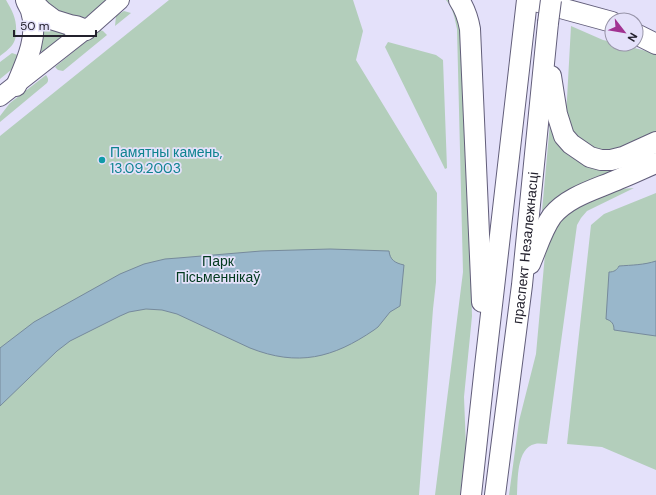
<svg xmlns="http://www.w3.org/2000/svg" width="656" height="495" viewBox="0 0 656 495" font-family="'DM Sans',sans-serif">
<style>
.green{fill:#b3cebb}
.water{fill:#99b7cb;stroke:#768a9c}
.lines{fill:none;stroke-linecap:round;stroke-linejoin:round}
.secondary-casing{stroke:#625e7a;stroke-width:20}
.primary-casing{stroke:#625e7a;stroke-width:22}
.secondary{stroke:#fff;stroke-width:18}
.primary{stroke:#fff;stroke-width:20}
.primary-bridge-casing{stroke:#625e7a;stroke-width:22;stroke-linecap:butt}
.primary-bridge{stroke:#fff;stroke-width:20}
.culture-dot{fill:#0f9aa8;stroke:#e4e1fa;stroke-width:1.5}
.labels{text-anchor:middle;stroke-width:3.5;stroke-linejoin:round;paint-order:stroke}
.culture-label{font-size:14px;fill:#0d838f;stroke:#e4e1fa;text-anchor:start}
.street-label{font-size:14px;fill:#23212d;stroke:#e4e1fa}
.park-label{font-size:14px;fill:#02391e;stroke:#e4e1fa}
</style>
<rect width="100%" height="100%" fill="#e4e1fa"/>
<path class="green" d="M0 0H6C13 12 17 20 16 33 16 36 15 40 14 42 11 48 5 52 0 56Z
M40 0H108L94 15 75 20H67Z
M169 0H353L363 31 356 60 437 193 436 282 433 309 419 495H0V136Z
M446 0H455L460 11 471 280 472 316 464 397 466 448 460 495H435L463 272 457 29C455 19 453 8 446 0Z
M124 11 131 13 115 26 116 16Z
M40 18 71 31 47 57 38 48Z
M571 26 603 40 612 42V44H619L654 53 656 54V136L615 153 584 147 565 119 567 99Z
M100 30 103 31 107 35 63 71 58 70 55 67Z
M388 42 436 55 443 60 447 168 445 169 385 47Z
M12 53 21 56 11 70 0 79V62Z
M46 75C48 78 49 80 47 83L0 122V116L10 103Z
M551 112 563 149 568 155 586 164 656 150V158L552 208 542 211Z
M634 188 587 211 581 218 577 225 547 444C543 444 539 443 535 444 516 448 518 481 517 495H509L519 421 536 354 546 243 560 218 580 203 618 189Z
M656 193V470L602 447 567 444 591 225 604 214Z"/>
<path class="water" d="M330 249 389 251C390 260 395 263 404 265L400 306 390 312 378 327 374 330C333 358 298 367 250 348L177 314 162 310 146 309 129 312 120 316 70 341 57 351 0 406V348L34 322 120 274 144 264 165 259 178 258 261 251Z
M656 261V336L614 330C614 324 612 321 606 319L609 272C614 272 617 270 619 266 632 265 644 265 656 261Z"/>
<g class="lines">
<defs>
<path id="secondary" d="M0 97 93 24 120 0"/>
<g id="primary">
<path d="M31 0 42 11 54 20 70 25 76 26 86 30"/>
<path d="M459 0C465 9 468 18 470 29L482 302"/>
<path d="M535 1 612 22"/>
<path d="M636 34 656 44"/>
<path d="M551 76 557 114 564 136 571 144 590 157 601 160H611L623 157 656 142"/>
<path d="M16 86C26 63 39 36 31 11 30 7 27 4 26 0"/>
<path d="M530 264C537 248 542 230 552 216 568 196 597 189 619 179 632 174 644 168 656 163"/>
<path d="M471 495 485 366 527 0"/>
<path id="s1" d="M495 495 522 285 548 23"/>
</g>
</defs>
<use href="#secondary" class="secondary-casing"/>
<use href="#primary" class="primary-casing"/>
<use href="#secondary" class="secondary"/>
<use href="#primary" class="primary"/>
<defs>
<path id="primary-bridge" d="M548 23 551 0"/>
</defs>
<use href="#primary-bridge" class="primary-bridge-casing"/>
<use href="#primary-bridge" class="primary-bridge"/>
</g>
<circle class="culture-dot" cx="102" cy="160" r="4"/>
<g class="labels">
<g class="culture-label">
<text x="110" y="157">Памятны камень,<tspan x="110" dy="16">13.09.2003</tspan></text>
</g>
<g class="street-label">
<text dy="5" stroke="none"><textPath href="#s1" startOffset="249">праспект Незалежнасці</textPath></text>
</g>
<g class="park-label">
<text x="218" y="266">Парк<tspan x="218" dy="16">Пісьменнікаў</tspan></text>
</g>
</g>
<g transform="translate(624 32) rotate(121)"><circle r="19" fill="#e4e1fa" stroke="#9794a8"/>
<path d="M0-3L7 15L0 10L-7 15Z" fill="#a13392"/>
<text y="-6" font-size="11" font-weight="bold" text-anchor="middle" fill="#23212d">N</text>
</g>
<path d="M14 30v6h82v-6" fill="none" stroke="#23212d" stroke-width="2"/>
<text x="20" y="30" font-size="12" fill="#23212d" stroke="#e4e1fa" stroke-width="3" paint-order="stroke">50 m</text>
</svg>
